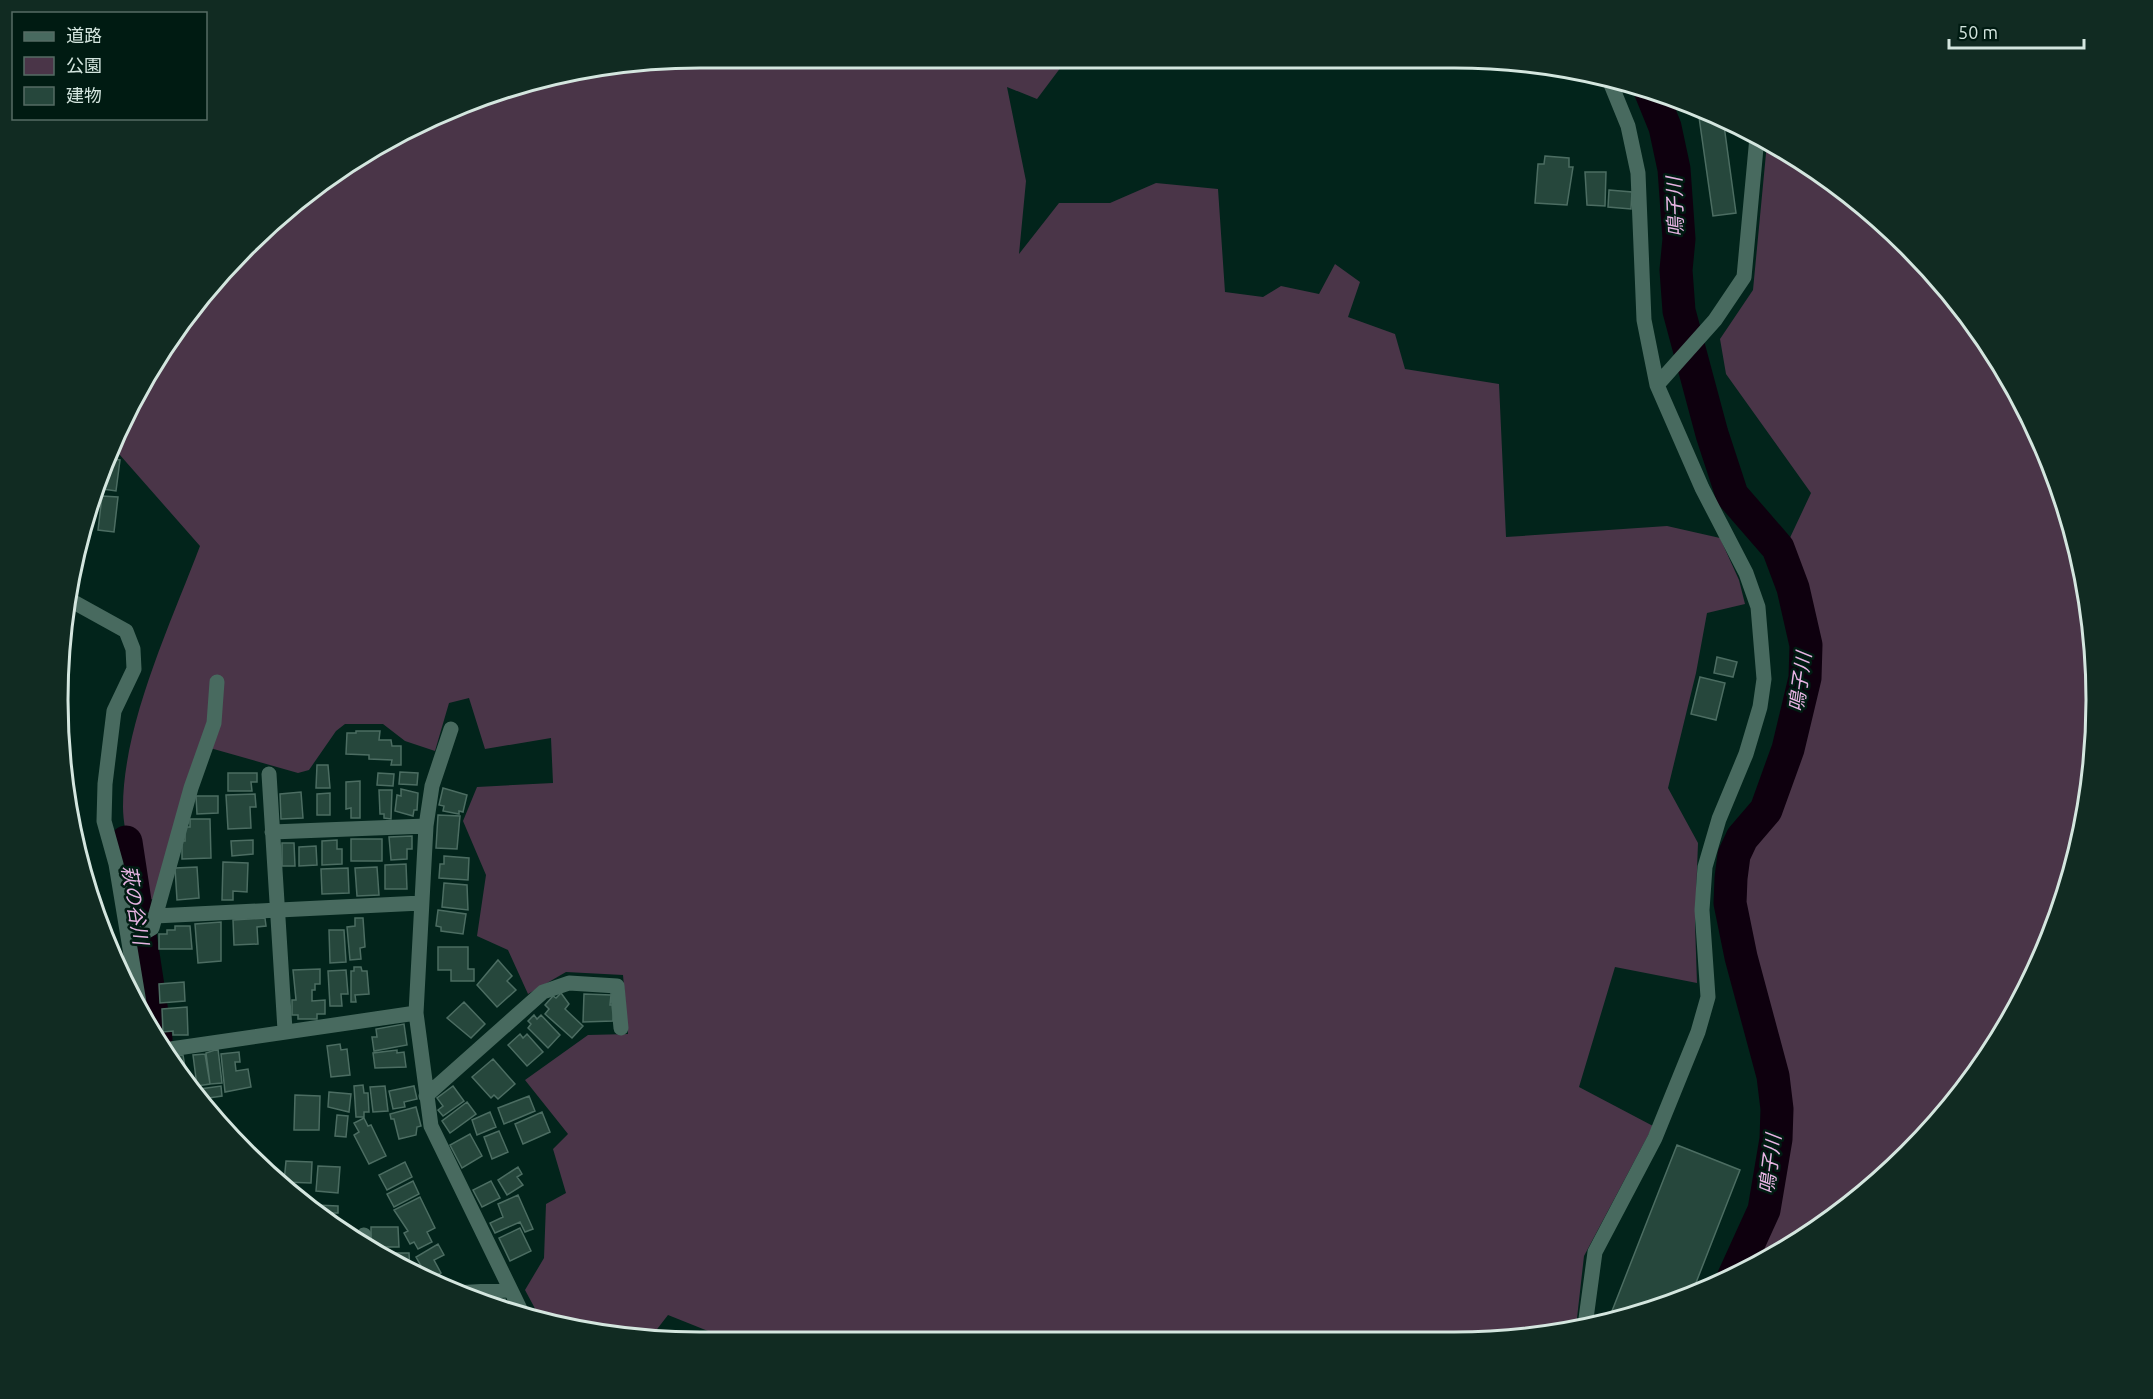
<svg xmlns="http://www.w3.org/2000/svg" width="2153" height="1399" viewBox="0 0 2153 1399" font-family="Ubuntu,'Noto Sans JP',sans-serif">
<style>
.green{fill:#4a3548}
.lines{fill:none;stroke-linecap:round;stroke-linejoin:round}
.river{stroke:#0e000e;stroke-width:33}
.building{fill:#26473c;stroke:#4c6d62;stroke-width:1.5}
.street{stroke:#486a5f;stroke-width:15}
.labels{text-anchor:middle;stroke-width:5;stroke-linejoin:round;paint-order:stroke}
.water-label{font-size:20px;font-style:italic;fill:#e7b4e3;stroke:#001b12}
.rim{fill:none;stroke:#d4e6df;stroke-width:3}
</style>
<rect width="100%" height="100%" fill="#02241b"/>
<path class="green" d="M615 63H1064L1037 99 1007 87 1026 181 1019 254 1059 203H1110L1156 183 1218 189 1225 292 1263 297 1281 286 1319 294 1335 264 1360 282 1348 317 1395 334 1405 369 1499 384 1506 537 1667 526 1720 538 1739 580 1745 604 1707 613 1696 673 1668 788 1698 843 1695 924 1697 983 1615 967 1579 1087 1653 1126 1584 1256 1576 1327 1495 1341 723 1337 668 1315 651 1337H616L539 1316 525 1290 544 1258 546 1204 566 1193 553 1149 568 1134 525 1080 588 1035 628 1034 623 975 566 972 528 994 508 950 477 936 486 875 463 821 477 787 553 783 551 738 485 749 469 698 449 703 435 751 405 741 383 724H345L336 731 309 770 298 773 203 746 153 899 141 901C136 874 123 833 123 807 123 724 171 623 200 546L112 446 143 379 190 309 245 245 342 165 493 91Z
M1767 143 1877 216 1963 308 2030 415 2074 533 2095 657 2091 783 2062 906 2010 1020 1937 1123 1845 1209 1751 1268C1759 1250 1770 1232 1776 1214 1779 1203 1780 1190 1782 1178 1793 1108 1785 1067 1766 1000 1755 961 1740 920 1743 880 1746 839 1770 834 1784 801 1802 759 1824 688 1818 642 1813 607 1801 575 1788 542L1811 493 1726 374 1720 339 1753 290Z"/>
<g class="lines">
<path class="river" d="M1650 90 1665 127 1674 169 1679 239 1676 270 1679 311 1712 434 1732 495 1778 548 1793 588 1806 645 1805 678 1788 749 1766 810 1742 838 1734 855 1731 878 1730 903 1741 957 1773 1076 1777 1109 1776 1139 1764 1210 1733 1278
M126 842 156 1039"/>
</g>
<path class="building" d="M1695 107 1723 118 1736 213 1713 216 1698 110Z
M1545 156 1569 158V167H1573L1567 205 1535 203 1538 164H1544Z
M1585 172H1606L1605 206 1587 205Z
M1609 190 1632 192 1631 209 1608 207Z
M107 458 120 460 116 491 103 489Z
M102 496 118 497 114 532 98 530Z
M1717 657 1737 662 1733 677 1714 673Z
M1700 677 1725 683 1716 720 1691 714Z
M356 731H380L379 740H391L392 746H401V765H391L392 760 369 759V755L346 754 347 733H356Z
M317 765H328L330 788H316Z
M400 772 418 773 417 785 399 784Z
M228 773H257V782H251L252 791H228Z
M378 773 394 774 393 786 377 785Z
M360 781V818H351V808L346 809V782Z
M443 788 467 795 463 812 459 811V814L443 811 444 806 439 805Z
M401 789 418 793 417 810H414L413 816 395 811 397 795 401 796Z
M379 790H392L391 819 384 818V814H380Z
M301 792 303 818 281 819 280 794Z
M330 793V815H317V794Z
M255 794 256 807H250L251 828 228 829 226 795Z
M196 796H218V813L197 814Z
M438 815 460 816 457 849 436 848Z
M190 819H210L211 858 182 859V841H185V827H190Z
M412 836V849H407V859L391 860 389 837Z
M351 839H382V861H351Z
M253 840V854L232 856 231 841Z
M337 840V849H342V864L322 865V841Z
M282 843H294L295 866H282Z
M316 846 317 865 299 866V847Z
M444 856 469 858 468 880 439 878 440 864H444Z
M223 862 248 863 247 892 233 891V900H222Z
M406 864 407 889H385V865Z
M197 867 199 898 177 900 175 868Z
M377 867 379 895 357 896 355 868Z
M348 868 349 893 322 894 321 869Z
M444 883 467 885 468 910 442 907Z
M438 910 466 914 463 934 441 931V927L436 926Z
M265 918 266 926 257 927 258 944 234 945 233 920Z
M355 918H363L365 947 360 948 361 959 350 960 347 927 355 926Z
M221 922V961L198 963 195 924Z
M175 926H190L192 949H159V934H167V930H175Z
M329 930H344L346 962 330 963Z
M438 947H468V969H474V981H451V970H438Z
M498 960 512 976 507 981 516 990 497 1007 477 985Z
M354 967H361L362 971H367L369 994 355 995 356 1002H351V971H354Z
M320 969V984H315V990H312V1001L325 1000V1014H317V1019H298V1015H292V1000H296L293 970Z
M346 970 348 994H341L342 1006H330L328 971Z
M184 982 185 1001 160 1003 159 984Z
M561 993 569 1004 565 1009 583 1026 572 1038 545 1014 549 1009 545 1005 553 996 556 998Z
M584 994 611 995 610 1005H614L613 1021 583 1022Z
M464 1002 485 1024 471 1038 447 1018Z
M187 1007 188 1035H173V1031L163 1032 162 1009Z
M534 1015 537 1019 541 1015 560 1035 548 1048 528 1028 531 1024 528 1021Z
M404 1024 407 1045 374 1051 372 1037H377L376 1029Z
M520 1034 523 1038 527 1034 543 1052 527 1066 508 1045Z
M340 1044 341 1050 347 1049 350 1075 331 1077 327 1046Z
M218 1049 222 1083 210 1084 206 1053Z
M397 1050V1053L404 1052 406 1067 375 1068 373 1053Z
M239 1052 240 1062H235L236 1071 248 1069 251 1087 225 1092 221 1054Z
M205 1054 210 1084 197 1086 193 1055Z
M183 1055 187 1079H185L169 1057Z
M493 1059 515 1084 498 1099 494 1095 491 1098 472 1077Z
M363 1085 364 1093H368L369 1112H364V1117H356L354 1086Z
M221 1086 222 1096 202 1099 200 1089Z
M385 1086 388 1111 373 1112 370 1087Z
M414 1086 417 1099 404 1102 405 1107 393 1109 389 1091Z
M453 1086 464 1101 443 1116 438 1110 443 1106 437 1098Z
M329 1092 351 1094 349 1112 328 1107Z
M295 1095 320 1096 319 1130H294Z
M529 1096 535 1111 504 1124 498 1108Z
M467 1102 476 1114 450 1133 442 1121Z
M416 1107 421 1126 417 1127 416 1135 399 1139 394 1119H391L390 1114Z
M490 1112 496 1127 477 1135 472 1120Z
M542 1112 550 1132 523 1144 515 1124Z
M337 1115 348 1116 346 1137 335 1136Z
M364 1118 368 1126 371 1125 386 1156 369 1164 354 1135 359 1132 354 1123Z
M499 1131 508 1152 492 1159 484 1137Z
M470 1134 482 1156 462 1168 450 1145Z
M1677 1145 1740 1170 1692 1293 1628 1317 1612 1311Z
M286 1161 312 1162 311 1183 284 1182Z
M405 1162 412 1177 387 1190 379 1175Z
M318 1166 340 1167 338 1193 316 1191Z
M518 1167 522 1174 517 1177 523 1185 507 1195 498 1180Z
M413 1181 419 1194 394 1207 387 1194Z
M491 1181 500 1198 482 1207 473 1190Z
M518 1195 533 1229 525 1232 520 1222 495 1233 490 1223 503 1217 498 1204Z
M420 1197 435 1228 427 1232 432 1242 418 1249 414 1242 410 1244 404 1233 408 1231 394 1210Z
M315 1205 338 1206V1213H331L330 1222 315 1210Z
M371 1227H398L399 1247H371Z
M520 1228 531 1251 510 1261 499 1238Z
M438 1244 444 1255 434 1260 441 1273 429 1280 416 1257Z
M395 1253H409L410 1271 395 1264Z
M505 1299 506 1307 483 1301Z"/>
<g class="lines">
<path class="street" d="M1657 385 1715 320 1744 277 1757 137
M70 600 126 631 133 649 134 669 114 711 105 784 104 821 116 864 141 1015
M451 729 432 786 426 826 416 1013 431 1126 521 1311
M269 774 285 1030
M272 832 426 826
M155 916 421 903
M130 941 152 928 191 788 214 723 217 682
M164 1050 416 1013
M426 1096 543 992 569 983 617 986 621 1028
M364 1235 365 1246
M454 1293 509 1290
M1585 1326 1595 1252 1655 1138 1698 1032 1708 997 1702 910 1705 867 1719 819 1746 754 1760 707 1764 679 1758 607 1746 573 1702 488 1657 385 1644 320 1638 173 1628 126 1608 77"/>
</g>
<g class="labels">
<g class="water-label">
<text transform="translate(1675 207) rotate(-92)" y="7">鳴子川</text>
<text transform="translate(1800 682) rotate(-82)" y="7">鳴子川</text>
<text transform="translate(135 905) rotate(81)" y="7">萩の谷川</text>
<text transform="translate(1770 1164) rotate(-83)" y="7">鳴子川</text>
</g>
</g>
<path d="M0 0H2153V1399H0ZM700 68H1454A632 632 0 0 1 2086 700V700A632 632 0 0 1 1454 1332H700A632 632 0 0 1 68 700V700A632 632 0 0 1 700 68Z" fill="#112b22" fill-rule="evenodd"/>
<path class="rim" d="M700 68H1454A632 632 0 0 1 2086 700V700A632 632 0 0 1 1454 1332H700A632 632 0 0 1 68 700V700A632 632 0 0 1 700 68Z"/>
<rect x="12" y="12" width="195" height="108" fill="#001b12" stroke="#556c64" stroke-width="1.5"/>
<rect x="24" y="32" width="30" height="9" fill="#486a5f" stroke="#556c64" stroke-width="1.5"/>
<text x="66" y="42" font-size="18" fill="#d4e6df">道路</text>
<rect x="24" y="57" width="30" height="18" fill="#4a3548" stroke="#556c64" stroke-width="1.5"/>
<text x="66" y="72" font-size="18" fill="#d4e6df">公園</text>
<rect x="24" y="87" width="30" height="18" fill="#26473c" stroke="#556c64" stroke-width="1.5"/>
<text x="66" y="102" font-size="18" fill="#d4e6df">建物</text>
<path d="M1949 39v9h135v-9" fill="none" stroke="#d4e6df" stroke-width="3"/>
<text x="1958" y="39" font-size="18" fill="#d4e6df" stroke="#001b12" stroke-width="4.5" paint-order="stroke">50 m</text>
</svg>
